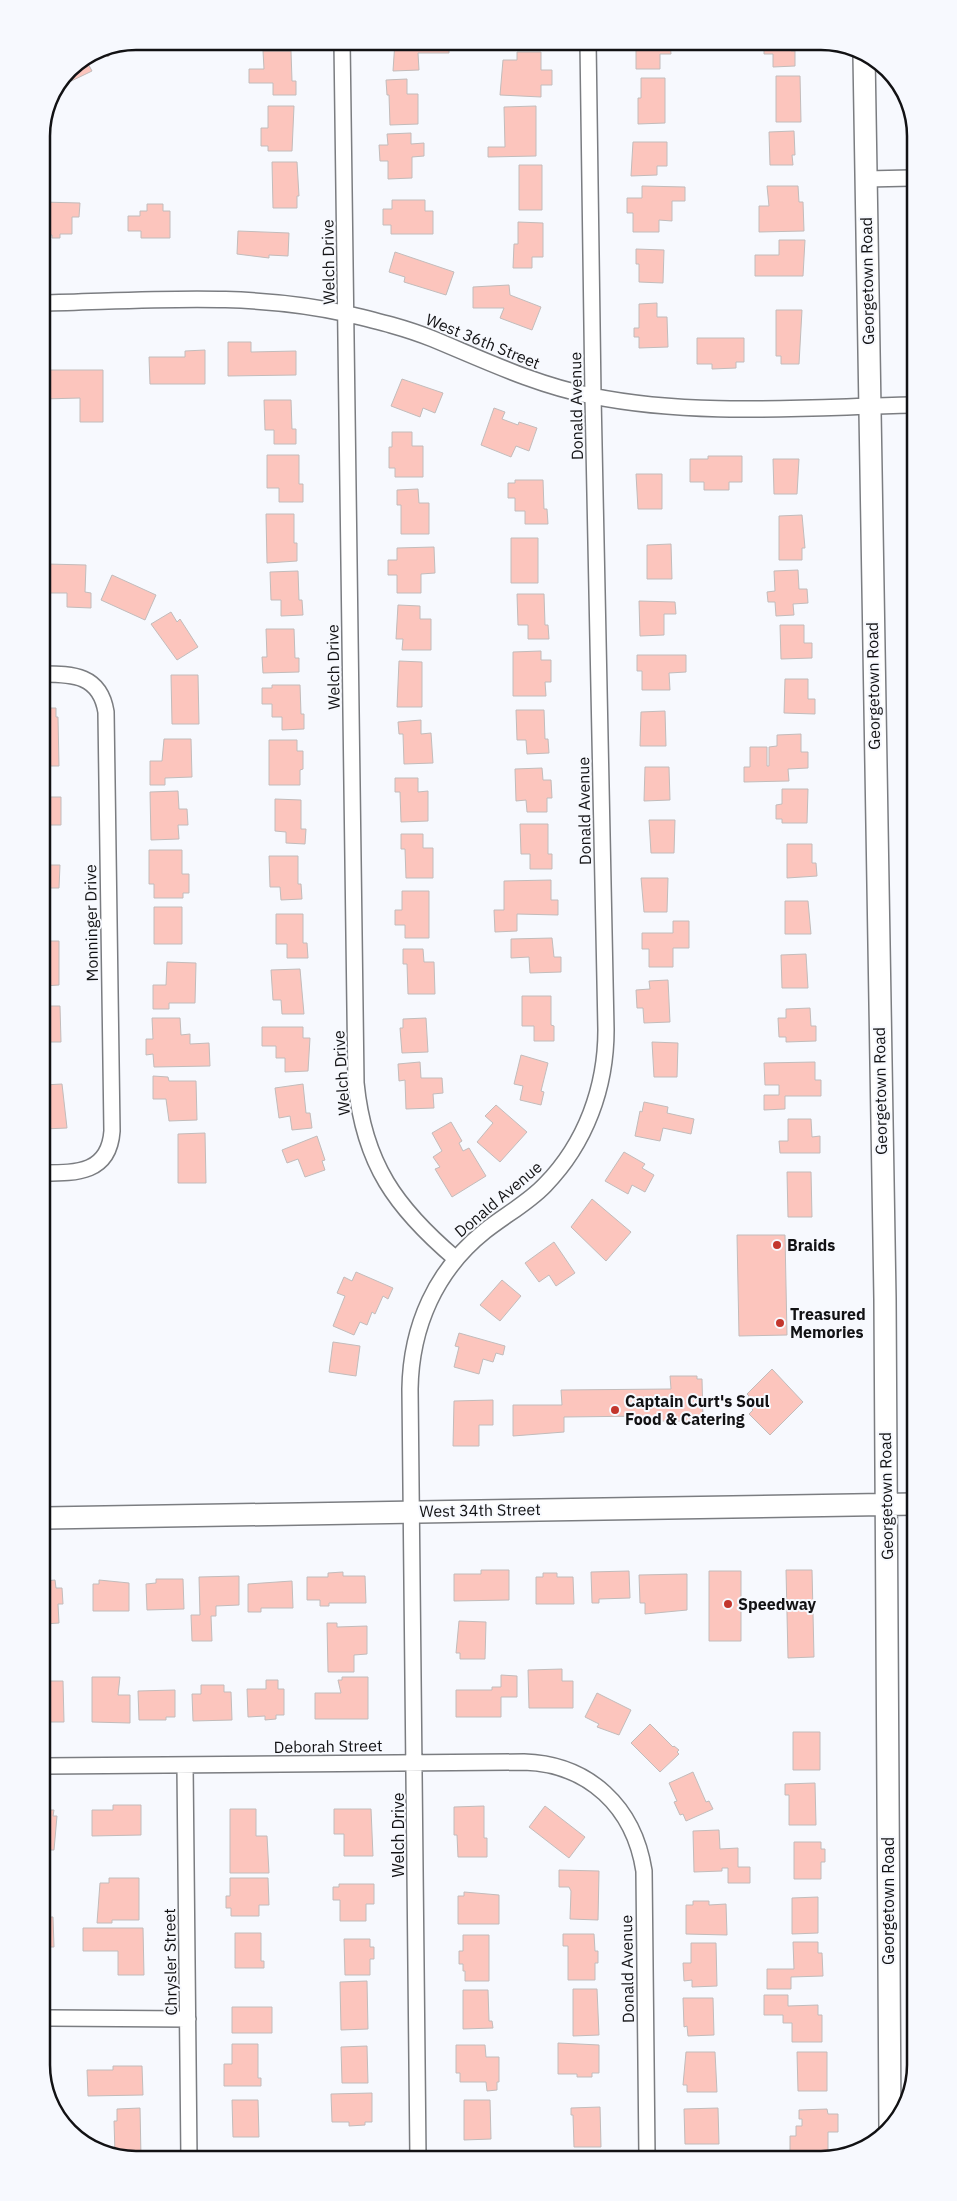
<svg xmlns="http://www.w3.org/2000/svg" width="957" height="2201" viewBox="0 0 957 2201" font-family="'IBM Plex Sans',sans-serif">
<style>
.building{fill:#fcc5bd;stroke:#c2bcbb}
.lines{fill:none;stroke-linecap:round;stroke-linejoin:round}
.street-casing{stroke:#7b7d81;stroke-width:18}
.secondary-casing{stroke:#7b7d81;stroke-width:24}
.street{stroke:#fff;stroke-width:15}
.secondary{stroke:#fff;stroke-width:21}
.poi-dot{fill:#c3362d;stroke:#f7f9fe;stroke-width:2}
.labels{text-anchor:middle;stroke-width:4;stroke-linejoin:round;paint-order:stroke}
.street-label{font-size:16px;fill:#121214;stroke:#f7f9fe}
.poi-label{font-size:16px;font-weight:bold;fill:#121214;stroke:#f7f9fe;text-anchor:start}
.rim{fill:none;stroke:#121214;stroke-width:2.5}
</style>
<rect width="100%" height="100%" fill="#f7f9fe"/>
<path class="building" d="M395 41H449V53H418L419 70 393 71Z
M636 41H670L671 54H660V69H636Z
M764 41H791V51H795V66L773 67V54H764Z
M120 44 108 57 100 49V48Z
M263 51H291L292 81H296V95H273V83H249V69H264Z
M517 52H541V70H552V85H541V97L500 95 503 60H517Z
M85 58 92 71 61 86 69 69Z
M776 76H800L801 122H776Z
M641 78H665V123L638 124V98H641Z
M407 79V94H418V124L390 125 389 95H387L386 80Z
M268 106H294L292 151H268V146H261V128H268Z
M536 106V156L488 157V147H505L504 107Z
M794 131 795 155H792L793 165H770L769 132Z
M411 133V144L424 143V156L412 157V178L388 179V161H380L379 145H388L387 134Z
M633 142H667V166H657V175L631 176Z
M272 162H297L299 196H297V208H273Z
M519 165H542V210H519Z
M642 186 685 187V201H672V221L659 220V232H633V213H627V198H642Z
M767 186H798L799 202H803L804 231 759 232V206H769Z
M392 200H425V211H433V234H391V225H383V209H392Z
M42 202 80 203 79 217H72V234H60V238H52V235L42 234Z
M147 204H163V211H170V238H141V231H128V216H140V211H147Z
M518 222 543 223V257H532V268H513L514 244H518Z
M238 231 289 233 288 256 269 255V258L237 254Z
M779 240H805L803 276H755V255H779Z
M636 249 664 250 663 283 639 282V264H636Z
M395 252 454 272 446 295 404 282 405 277 389 272Z
M509 285 510 295 541 307 532 330 500 318 504 308H473V287Z
M657 303V317H667L668 347 639 348V337H634V328H639V304Z
M776 310H802L799 364H781V356H776Z
M697 338H744V362H736V368L712 369V364H697Z
M228 342H251V352L296 351V375L228 376Z
M205 350V384H150L149 357H185V351Z
M43 370H103V422H80V398L43 399Z
M402 379 443 393 435 413 423 408 420 417 391 406Z
M264 400H291L292 429H296V444H274V430H265Z
M494 408 505 412 502 419 518 425 519 422 537 428 529 451 516 446 511 457 481 445Z
M392 432H412V446H423V477H395V468H389V447H392Z
M267 455H299V484H303V502H279V488H267Z
M708 456H742V482H729V490H704V482H690V459H708Z
M773 459H799L797 494H774Z
M636 474H662V509H638Z
M515 480H543L544 509H547L548 524H525V511H515V498H508V483H515Z
M418 489 419 503H429V534H401V505H397V490Z
M266 514H294V543H297V561L267 563Z
M802 515 805 548H802V560H779V516Z
M511 538H538V583H511Z
M671 544 672 579H647V545Z
M434 547 435 573 421 574V593H397V575H388V560H397V548Z
M47 564 86 565 85 592 91 593V608L67 607V593H47Z
M798 570 799 589H807L808 603 793 604 794 615 776 616 775 602H768L767 592 775 591 774 571Z
M298 571 299 600H302L303 615 281 616V600H271L270 572Z
M112 575 156 595 145 620 101 600Z
M517 594H544L545 625H548L549 639H528V625H518Z
M639 601 675 602 676 614H664V635L640 636Z
M398 605 420 606V619H431V650H402L403 639H396Z
M171 612 177 622 180 619 198 647 177 660 151 624Z
M780 625H804V643H812V658L781 659Z
M266 629H294L295 658H299V672L263 673 262 657H267Z
M541 651V660H551V682H545L546 696H513V652Z
M637 655H686V672L669 673 670 690H642V671H637Z
M399 661 422 662V707H397Z
M171 675H198L199 724H172Z
M785 679H808V699H815V714L784 713Z
M272 685H300L301 714H304V729L282 730V717H272V704H262V688H272Z
M43 708H56V717H58L59 766H43Z
M516 710H544L545 739H548L549 753 527 754 526 740H517Z
M665 711 666 746H640L641 712Z
M421 720V734L431 733 433 763 404 764 403 734H399L398 722Z
M801 734V752H808V768L788 769 789 781 744 782V767H750V747H767V766H769V747L777 746V735Z
M164 739H191L192 777 165 778V785H150V761H162Z
M269 740H297V751H303V769L300 770V785H269Z
M645 767H669L670 800 644 801Z
M542 768 543 780H551L552 798H547V812H527L526 800 516 801 515 769Z
M395 778H418V792L428 791V821L401 822 400 792H395Z
M782 789H808L807 823H782V819H776V805L782 804Z
M178 791 179 809H187L188 825H178L179 839 151 840 150 792Z
M43 797H61V825H46L43 827Z
M275 799 301 800V829H306L305 844 286 843V832L275 831Z
M649 820H675L674 853H651Z
M520 824H548V854H552V869H530V854H521Z
M401 834H423V848H433V878H406L405 849H401Z
M787 844H812V863H816L817 876 787 878Z
M149 850H182V874H189V893H183V898H154V884H149Z
M269 856H298V884H301L302 899 281 900 280 887H270Z
M44 865H60L59 888H47L45 910Z
M641 878H668L667 912H644Z
M551 880V900H558V915L517 914V931L495 932 494 910H504V881Z
M402 891H429V938H405V925H395V910H402Z
M785 901H808L811 934H785Z
M154 907H182V944H154Z
M276 914H303V943H307L308 958H287V944H276Z
M673 921H689V948H673V967H649V949H642V933H673Z
M552 938 554 957H561V972L530 973 529 957 511 958V939Z
M43 941H59V985L44 986Z
M403 949H423L424 962H434L435 994H408L407 964H403Z
M806 954 808 988H782L781 955Z
M167 962 196 963 195 1003H169V1009H153V985H166Z
M300 969 304 1014H282L281 1000H273L271 970Z
M668 980 670 1022 644 1023 643 1008H637L636 990 650 989 649 981Z
M522 996H551V1025L554 1026V1041H534V1026H522Z
M44 1006H60L61 1042H44Z
M810 1008 811 1026H816V1041L786 1042V1037H779L778 1018H786V1009Z
M152 1018H180L181 1035 190 1034V1044L209 1043 210 1066 154 1067 153 1054 146 1055V1039H153Z
M426 1018 428 1052 402 1053 400 1028H403V1019Z
M262 1027H303V1038H310L308 1071 285 1072V1058H276V1046H262Z
M652 1042 678 1043 677 1077H654Z
M521 1055 548 1063 541 1091 544 1092 541 1105 520 1100 523 1086 514 1084Z
M420 1062 421 1078H442L443 1093 433 1094 434 1108 406 1109 405 1080 399 1081 398 1064Z
M815 1062V1080H821V1096H785V1109L764 1110V1095H779V1085H765L764 1063Z
M153 1076 168 1077 169 1081H196L197 1120 169 1121 166 1099H153Z
M62 1084 67 1128 44 1129V1085Z
M303 1084 306 1113H310L312 1128 292 1130 290 1116 279 1118 275 1088Z
M644 1102 668 1107 667 1113 694 1119 691 1134 663 1128 660 1141 635 1136 640 1111 642 1112Z
M496 1105 527 1132 500 1162 477 1142 493 1123 485 1116Z
M788 1119H811L812 1137 820 1136V1153H780L779 1141H788Z
M451 1122 462 1141 459 1143 463 1151 469 1148 486 1176 452 1197 435 1169 440 1167 433 1157 442 1151 432 1133Z
M205 1133 206 1183H178V1134Z
M317 1136 325 1160 322 1161 325 1170 305 1177 298 1159 287 1163 282 1150Z
M624 1152 645 1164 642 1168 654 1175 645 1192 632 1185 628 1194 605 1181Z
M787 1172H811L812 1217H788Z
M592 1199 631 1232 606 1261 571 1227Z
M737 1235H785L787 1335 739 1336Z
M554 1242 575 1273 556 1286 549 1275 539 1282 525 1263Z
M356 1272 393 1288 388 1299 383 1296 375 1314 372 1312 367 1325 360 1322 354 1335 333 1326 345 1296 337 1293 344 1277 352 1281Z
M502 1280 521 1296 500 1321 480 1305Z
M459 1333 505 1346 503 1355 496 1353 493 1362 483 1359 479 1374 454 1367 459 1347 455 1346Z
M333 1342 360 1346 356 1376 329 1372Z
M772 1369 803 1402 770 1435 749 1414 753 1410 744 1401 749 1396 747 1394Z
M670 1376H697V1379H702L703 1421H648V1416L564 1417V1432L513 1436V1405H562L561 1390 671 1389Z
M493 1400V1425H479V1446H453L454 1401Z
M481 1570H509V1600L454 1601V1574H481Z
M786 1570H812L814 1657 788 1658Z
M629 1571 630 1598 599 1599V1603H592L591 1572Z
M709 1571H741V1641H709Z
M343 1572V1576H365L366 1603H329V1606H320V1600H307V1577H328V1573Z
M543 1573H557V1577H573L574 1604H536V1577H543Z
M687 1574V1610L645 1614V1603H640L639 1575Z
M239 1576V1605L216 1606V1616H211L212 1641H192L191 1615H200L199 1577Z
M156 1579H183L184 1609 147 1610 146 1584 156 1583Z
M55 1580 56 1588H62L63 1604H58L59 1623 45 1624V1581Z
M99 1580 129 1583V1611H93V1584H99Z
M292 1581 293 1608H261V1612H248V1584Z
M459 1621 486 1622 485 1659H460V1653H456Z
M327 1623H337V1627L367 1626V1654L354 1655V1672H328Z
M562 1669V1681H573V1708H529L528 1670Z
M501 1675 517 1676V1697H501V1717H456V1690H492V1687H501Z
M92 1677H120L118 1695H130V1723L92 1722Z
M342 1677H368V1719H315V1693H341L338 1680H342Z
M266 1680H278V1689H284V1715H276V1719L265 1720V1716L248 1717 247 1689H266Z
M45 1681H63L64 1722H45Z
M201 1685H224V1692H231L232 1720 193 1721 192 1694H201Z
M175 1690V1717H166V1720H139L138 1691Z
M597 1693 631 1710 619 1735 597 1727 599 1724 585 1717Z
M650 1724 673 1747 674 1746 679 1750 677 1752 679 1754 660 1772 631 1743Z
M793 1732H820V1770H793Z
M693 1772 706 1802 709 1801 713 1809 686 1821 683 1814 680 1815 674 1802 677 1801 669 1783Z
M815 1783 816 1825H789V1795H785V1784Z
M113 1805H141V1835L92 1836V1810H113Z
M484 1806V1838H487V1857H458L457 1835H454V1807Z
M545 1806 585 1837 569 1858 529 1827Z
M230 1809H256V1836H267L269 1873H230Z
M334 1809H371L373 1856H344V1834H334Z
M45 1810H54L53 1816H57L54 1850H46Z
M719 1830 720 1849 738 1848V1867H750V1883H728V1868H722V1871L694 1872 693 1831Z
M794 1842H821V1849H825V1862H821V1879H794Z
M559 1870 599 1871 598 1920 570 1919 571 1891 569 1887H559Z
M109 1878H139V1920H112V1923H97L100 1883H109Z
M230 1878H268L269 1905H259V1916H231V1908H226V1896H230Z
M339 1884H374V1904H366V1921H340V1900H333V1887H339Z
M464 1892 499 1895V1924H458V1896H464Z
M818 1897V1933L792 1934V1898Z
M693 1901H709V1905L726 1904 727 1935 686 1934V1905H693Z
M46 1917H53L54 1947H46Z
M83 1928H143L144 1975H118V1951H83Z
M235 1933H261V1961H264V1968H235Z
M563 1934H594L595 1951H598V1963H595V1980H568V1946H563Z
M463 1935H489V1981H465V1971H463V1964H459V1951H463Z
M344 1939H370V1947H374V1959H370V1975H345Z
M793 1942H818V1953H822L823 1976 791 1977V1989H767V1969H794Z
M691 1943H716L717 1986 692 1987V1980L684 1981 683 1963H691Z
M367 1981 368 2029 341 2030 340 1982Z
M573 1989H597L599 2035 573 2036Z
M463 1990H488L489 2021H492L493 2028 463 2029Z
M764 1995H788V2006L818 2005V2015H822V2042H792V2023H783V2015H764Z
M683 1998H713L714 2035 688 2036 687 2026 684 2027Z
M232 2007H272V2033H232Z
M558 2043 599 2045V2073H592V2077H577V2074H558Z
M232 2044H258V2078H261V2086H224V2064H232Z
M456 2045H485L486 2057H499V2082H497V2090L487 2091 486 2082H460V2073H456Z
M367 2046 368 2083H342L341 2047Z
M686 2052H715L717 2092H687V2085H683Z
M797 2052H827V2091H798Z
M113 2066H142L143 2095 88 2096 87 2070H113Z
M46 2087H52L53 2104 46 2095Z
M372 2093V2122H365V2125L349 2126V2122H332L331 2094Z
M232 2100H258L259 2137H233Z
M464 2100H490L491 2139 464 2140Z
M600 2107 601 2147H574L573 2115H571V2108Z
M140 2108 141 2157 124 2158 115 2154 114 2121H117V2109Z
M718 2108 719 2144H685L684 2109Z
M827 2109 828 2114H838V2132H828V2154H790V2136H796V2126H802V2119H799V2110Z
M342 2154H368V2158H342Z
M237 2155H263V2159H237Z"/>
<g class="lines">
<defs>
<path id="street" d="M342 41 356 1083C364 1164 396 1208 456 1259
M866 179 911 178
M42 303C143 301 249 291 348 314 377 321 406 328 433 339 486 361 536 385 592 396 696 417 806 407 912 405
M43 674C73 674 100 675 106 712L112 1131C109 1173 77 1173 44 1173
M185 1765 189 2159
M45 1766 524 1762C589 1764 634 1807 644 1871L647 2156
M51 2018 188 2019
M418 2158 410 1389C411 1326 436 1270 485 1231 505 1215 528 1203 545 1185 586 1143 606 1087 606 1030L593 396 588 41"/>
<path id="secondary" d="M864 55 885 1299 890 2127
M45 1518 914 1504"/>
</defs>
<use href="#street" class="street-casing"/>
<use href="#secondary" class="secondary-casing"/>
<use href="#street" class="street"/>
<use href="#secondary" class="secondary"/>
</g>
<g class="poi-dot">
<circle cx="777" cy="1245" r="5"/>
<circle cx="780" cy="1323" r="5"/>
<circle cx="615" cy="1410" r="5"/>
<circle cx="728" cy="1604" r="5"/>
</g>
<g class="labels">
<g class="street-label">
<text transform="translate(328 262) rotate(-91)" y="6">Welch Drive</text>
<text transform="translate(867 281) rotate(-91)" y="6">Georgetown Road</text>
<text transform="translate(483 341) rotate(22)" y="6">West 36th Street</text>
<text transform="translate(576 406) rotate(-91)" y="6">Donald Avenue</text>
<text transform="translate(333 667) rotate(-91)" y="6">Welch Drive</text>
<text transform="translate(873 686) rotate(-91)" y="6">Georgetown Road</text>
<text transform="translate(584 811) rotate(-91)" y="6">Donald Avenue</text>
<text transform="translate(91 923) rotate(-91)" y="6">Monninger Drive</text>
<text transform="translate(341 1073) rotate(-94)" y="6">Welch Drive</text>
<text transform="translate(880 1091) rotate(-91)" y="6">Georgetown Road</text>
<text transform="translate(498 1199) rotate(-40)" y="6">Donald Avenue</text>
<text transform="translate(886 1496) rotate(-91)" y="6">Georgetown Road</text>
<text transform="translate(480 1510) rotate(-1)" y="6">West 34th Street</text>
<text transform="translate(328 1746) rotate(-1)" y="6">Deborah Street</text>
<text transform="translate(398 1835) rotate(-90)" y="6">Welch Drive</text>
<text transform="translate(888 1901) rotate(-90)" y="6">Georgetown Road</text>
<text transform="translate(170 1962) rotate(-91)" y="6">Chrysler Street</text>
<text transform="translate(627 1969) rotate(-91)" y="6">Donald Avenue</text>
</g>
<g class="poi-label">
<text x="787" y="1251">Braids</text>
<text x="790" y="1320">Treasured<tspan x="790" dy="18">Memories</tspan></text>
<text x="625" y="1407">Captain Curt's Soul<tspan x="625" dy="18">Food &amp; Catering</tspan></text>
<text x="738" y="1610">Speedway</text>
</g>
</g>
<path d="M0 0H957V2201H0ZM136 50H821A86 86 0 0 1 907 136V2065A86 86 0 0 1 821 2151H136A86 86 0 0 1 50 2065V136A86 86 0 0 1 136 50Z" fill="#f7f9fe" fill-rule="evenodd"/>
<path class="rim" d="M136 50H821A86 86 0 0 1 907 136V2065A86 86 0 0 1 821 2151H136A86 86 0 0 1 50 2065V136A86 86 0 0 1 136 50Z"/>
</svg>
